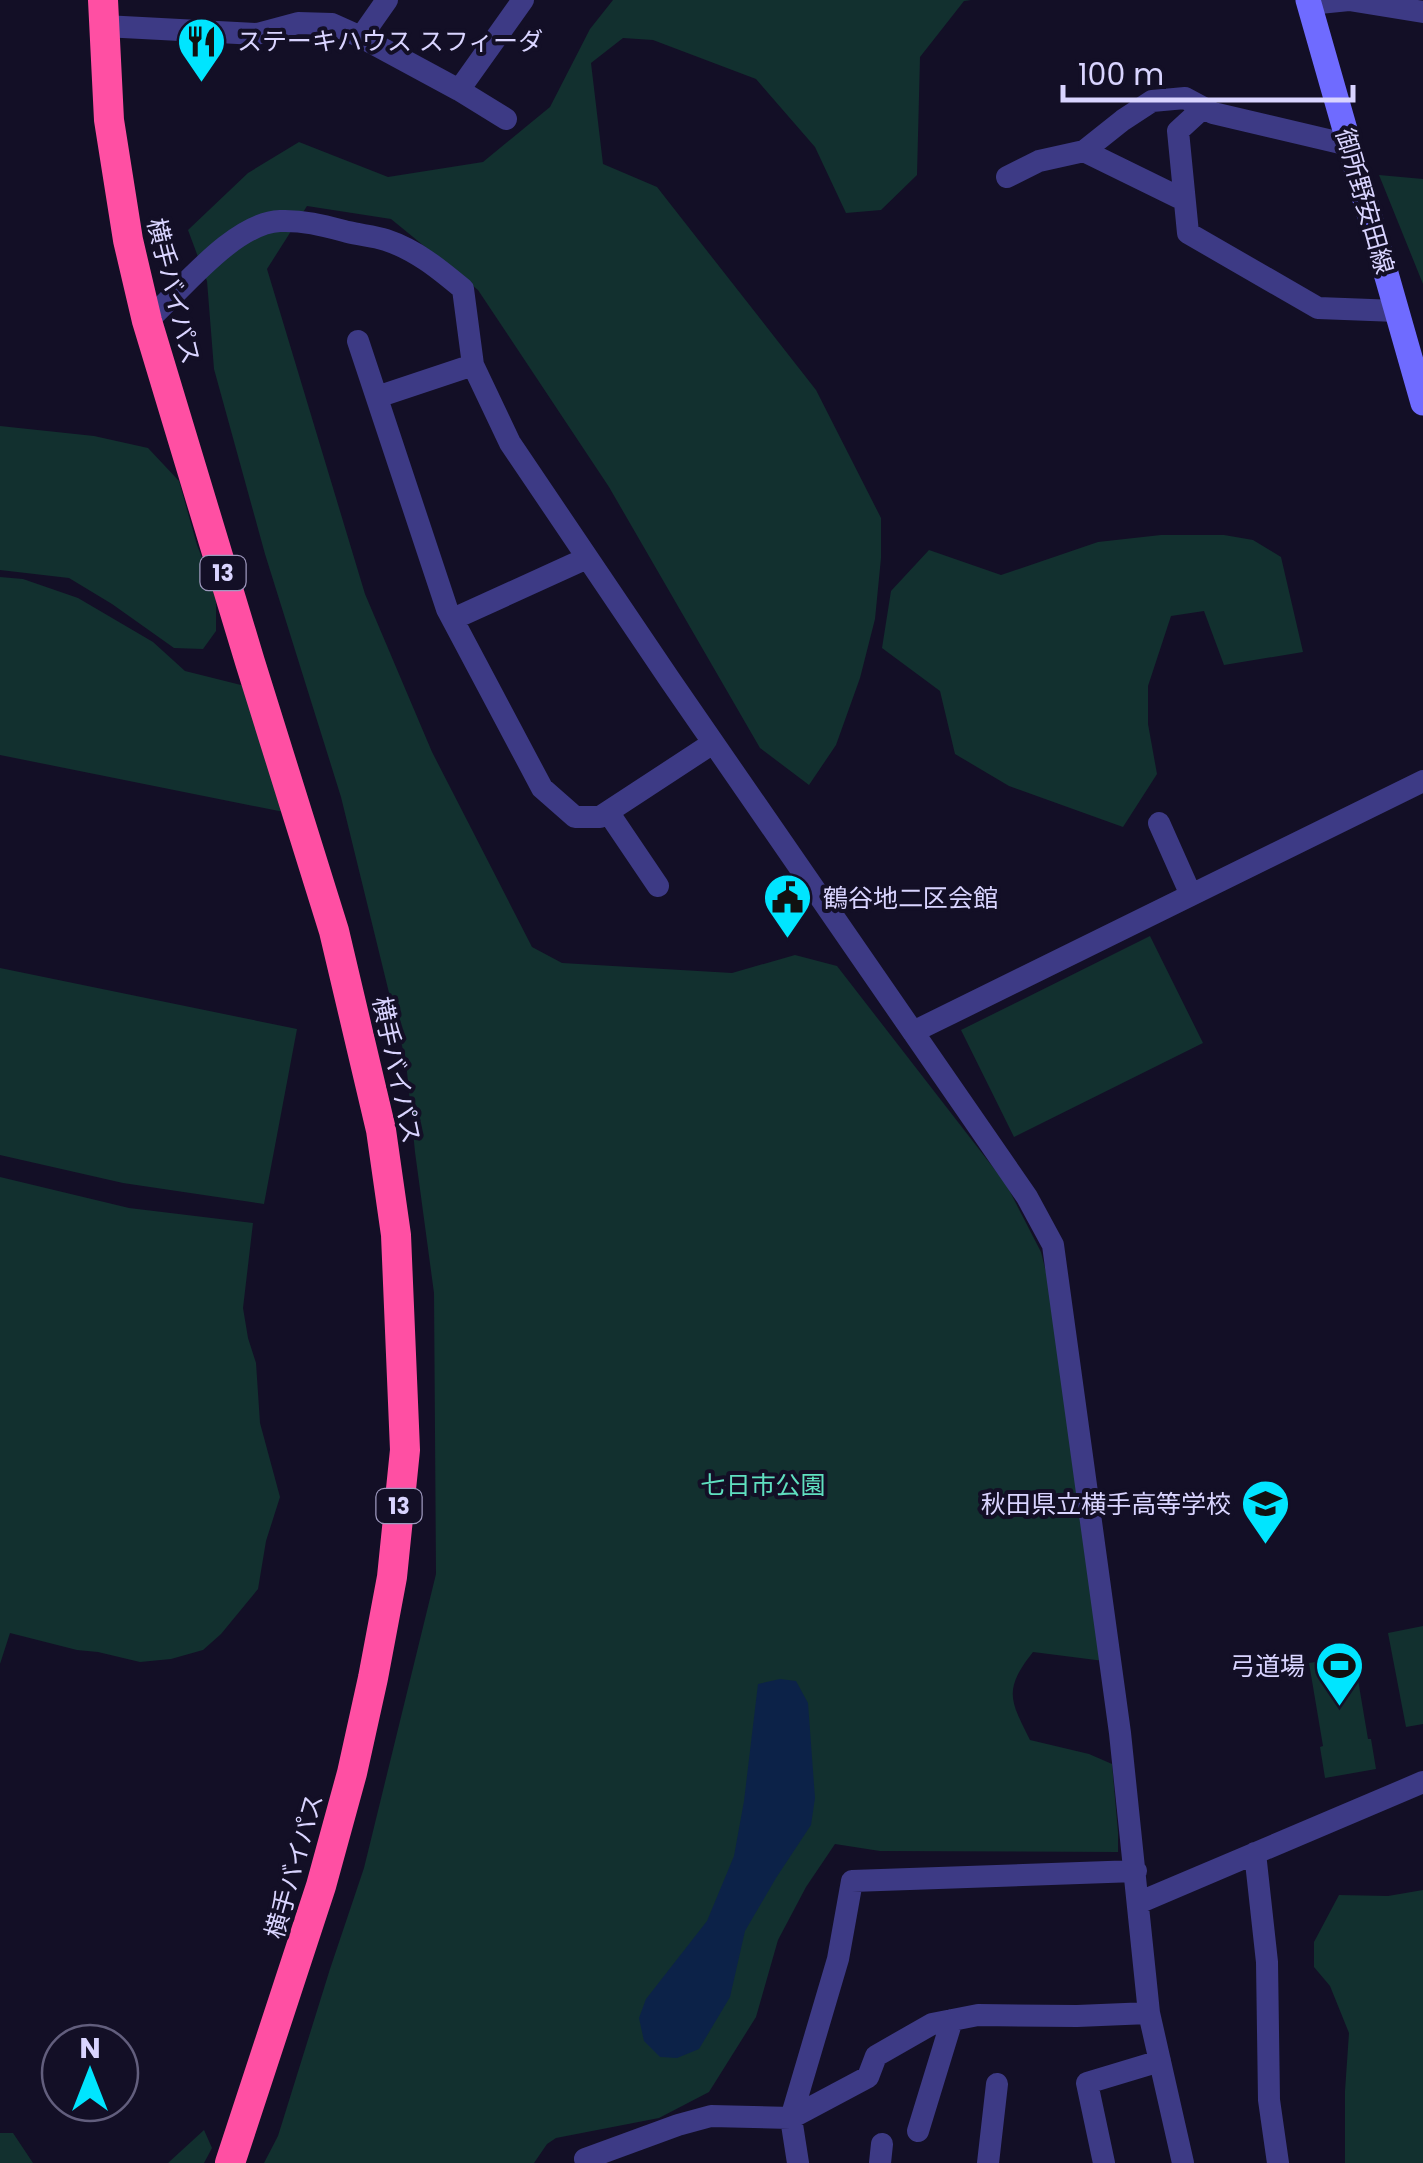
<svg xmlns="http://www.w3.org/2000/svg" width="1423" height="2163" viewBox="0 0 1423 2163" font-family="Poppins,'Noto Sans JP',sans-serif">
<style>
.green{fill:#12302f}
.water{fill:#0c2248}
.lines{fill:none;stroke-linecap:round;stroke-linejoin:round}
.street{stroke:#3d3a85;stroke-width:22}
.secondary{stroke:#6f6bff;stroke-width:25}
.highway{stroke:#ff4fa3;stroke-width:30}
.labels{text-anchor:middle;stroke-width:8;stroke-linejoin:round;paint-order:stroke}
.shield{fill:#130f26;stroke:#9e99be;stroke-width:2.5}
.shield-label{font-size:22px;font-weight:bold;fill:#d9d4ff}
.poi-label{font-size:25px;fill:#d9d4ff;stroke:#130f26;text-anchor:start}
.street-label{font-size:25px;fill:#d9d4ff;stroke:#130f26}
.park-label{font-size:25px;fill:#5fe0c0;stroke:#130f26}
</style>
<rect width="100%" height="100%" fill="#130f26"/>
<path class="green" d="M613 0H971L964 1 920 57 917 175 881 210 846 213 815 147 756 79 653 40 623 38 591 63 603 164 657 187 816 390 881 518V558L875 619 860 678 836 745 809 785 760 748 609 487 478 290 391 219 307 206 267 269 365 594 432 752 532 947 562 963 732 973 795 955 837 966 1006 1184 1041 1252 1053 1300 1104 1661 1033 1652C1003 1690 1010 1700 1030 1740L1089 1754 1112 1764 1118 1832V1852L880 1851 835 1844 806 1887 778 1940 756 2017 709 2092 659 2118 556 2138 547 2144 534 2163H264L278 2136 330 1969 364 1868 436 1574 434 1293 415 1152 406 1062 341 797 265 554 214 369 207 281 188 230 248 173 299 142 388 177 483 162 550 107 590 29Z
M1379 175 1423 179V284Z
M0 426 94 436 148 448 179 481 197 545 216 594V631L203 649 174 648 112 604 69 578 0 570Z
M1161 535H1224L1253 540 1281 557 1303 652 1224 665 1204 611 1171 616 1148 686V724L1157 774 1123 827 1009 786 955 754 940 691 882 648 891 591 929 550 1001 575 1098 542Z
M0 577 23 579 78 598 153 642 185 671 245 686 289 813 0 755Z
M1150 936 1203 1043 1014 1137 961 1030Z
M0 968 297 1029 264 1204 123 1183 0 1155Z
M0 1177 129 1208 253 1223 243 1308 248 1338 256 1363 260 1423 280 1497 266 1541 258 1589 221 1634 203 1650 171 1659 140 1662 98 1652 77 1650 10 1633 0 1664Z
M1423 1626V1724L1406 1727 1388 1633Z
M1354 1656 1368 1739H1371L1376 1769 1325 1778 1320 1747 1323 1746 1309 1663Z
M1423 1890V2163H1345V2091L1349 2033 1330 1986 1314 1967V1942L1339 1895 1388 1896Z
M204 2130 212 2148 204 2163H168Z
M0 2133H13L33 2163H0Z"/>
<path class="water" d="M780 1679 796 1681 808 1703 815 1798 811 1825 776 1878 745 1931 730 1997 699 2049 677 2058 660 2057 644 2041 639 2018 646 1999 707 1921 734 1856 744 1801 758 1684Z"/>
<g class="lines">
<path class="street" d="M1309 4 1349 0 1423 12
M104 26 257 34 298 23 332 24 361 37 387 0
M361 37 459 90 506 119
M459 90 523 0
M1203 108 1178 131 1188 233 1318 308 1397 311
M1084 151 1123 120 1152 101 1185 98 1213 113 1349 145
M1007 177 1039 161 1084 151 1184 200
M147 321C180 292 233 223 280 221 304 220 325 226 348 232 360 235 374 236 386 240 416 250 439 269 463 289L473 365 510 443 670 680 1027 1197 1053 1245 1120 1733 1149 2013 1183 2163
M358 341 447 609 542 788 575 817H600L713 743
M377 397 473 365
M453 619 587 558
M608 812 658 886
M1159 823 1191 895
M913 1032 1423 781
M1255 1853 1267 1962 1269 2100 1278 2163
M1138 1903 1423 1782
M918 2131 952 2020
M585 2159 678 2125 711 2116 791 2118 868 2077 876 2056 932 2024 978 2015 1077 2016 1149 2013
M798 2163 791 2118 838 1959 852 1881 1136 1871
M880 2163 882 2144
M988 2163 997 2084
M1104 2163 1087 2083 1160 2061"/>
<path class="secondary" d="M1308 0 1423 403"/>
<path class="highway" d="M103 0 109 120 128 240 147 321 250 662 334 931 381 1130 396 1235 405 1450 392 1577 373 1678 352 1773 321 1886 230 2163"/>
</g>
<defs>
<symbol id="restaurant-pin" viewBox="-11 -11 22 30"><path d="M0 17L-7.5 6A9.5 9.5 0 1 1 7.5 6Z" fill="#00e5ff" stroke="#130f26"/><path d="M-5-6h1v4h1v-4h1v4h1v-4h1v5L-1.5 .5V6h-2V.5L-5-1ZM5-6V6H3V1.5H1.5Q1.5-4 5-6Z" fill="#111"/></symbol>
<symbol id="civic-pin" viewBox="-11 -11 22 30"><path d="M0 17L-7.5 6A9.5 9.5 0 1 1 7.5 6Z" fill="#00e5ff" stroke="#130f26"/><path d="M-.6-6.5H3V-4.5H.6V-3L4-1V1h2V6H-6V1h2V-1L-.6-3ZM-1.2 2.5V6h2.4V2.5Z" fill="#111"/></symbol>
<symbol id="school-pin" viewBox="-11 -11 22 30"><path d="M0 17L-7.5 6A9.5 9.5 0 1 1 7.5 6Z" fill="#00e5ff" stroke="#130f26"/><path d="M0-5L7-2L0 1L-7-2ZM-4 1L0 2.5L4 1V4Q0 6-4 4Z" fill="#111"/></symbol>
<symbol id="stadium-pin" viewBox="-11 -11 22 30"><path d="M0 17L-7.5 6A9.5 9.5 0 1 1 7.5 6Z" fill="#00e5ff" stroke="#130f26"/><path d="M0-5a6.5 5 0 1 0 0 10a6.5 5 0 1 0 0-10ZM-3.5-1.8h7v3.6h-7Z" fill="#111"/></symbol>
</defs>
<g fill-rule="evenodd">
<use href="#restaurant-pin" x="174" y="14" width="55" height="75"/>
<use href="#civic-pin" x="760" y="870" width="55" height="75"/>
<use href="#school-pin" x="1238" y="1476" width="55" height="75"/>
<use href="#stadium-pin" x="1312" y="1638" width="55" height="75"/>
</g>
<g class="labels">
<g class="shield">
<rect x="200.5" y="556" width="45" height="34" rx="8"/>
<rect x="376.5" y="1489" width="45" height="34" rx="8"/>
</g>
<g class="shield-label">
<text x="223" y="581">13</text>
<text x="399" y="1514">13</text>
</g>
<g class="poi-label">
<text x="237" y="50">ステーキハウス スフィーダ</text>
<text x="823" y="907">鶴谷地二区会館</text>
<text x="1231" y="1513" text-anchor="end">秋田県立横手高等学校</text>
<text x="1305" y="1675" text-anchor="end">弓道場</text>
</g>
<g class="street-label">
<text transform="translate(1365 201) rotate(74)" y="9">御所野安田線</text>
<text transform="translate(174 291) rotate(76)" y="9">横手バイパス</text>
<text transform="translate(397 1070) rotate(78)" y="9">横手バイパス</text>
<text transform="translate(294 1866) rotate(-74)" y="9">横手バイパス</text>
</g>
<g class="park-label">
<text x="763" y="1494">七日市公園</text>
</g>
</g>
<g transform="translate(90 2073)"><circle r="48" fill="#130f26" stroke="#625e7d" stroke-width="2.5"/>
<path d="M0-8L18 38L0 25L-18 38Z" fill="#00e5ff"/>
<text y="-15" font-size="28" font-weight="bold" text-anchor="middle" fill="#d9d4ff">N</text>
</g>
<path d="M1063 85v15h290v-15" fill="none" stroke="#d9d4ff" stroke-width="5"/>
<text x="1078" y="85" font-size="30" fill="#d9d4ff" stroke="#130f26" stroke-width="8" paint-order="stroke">100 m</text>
</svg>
